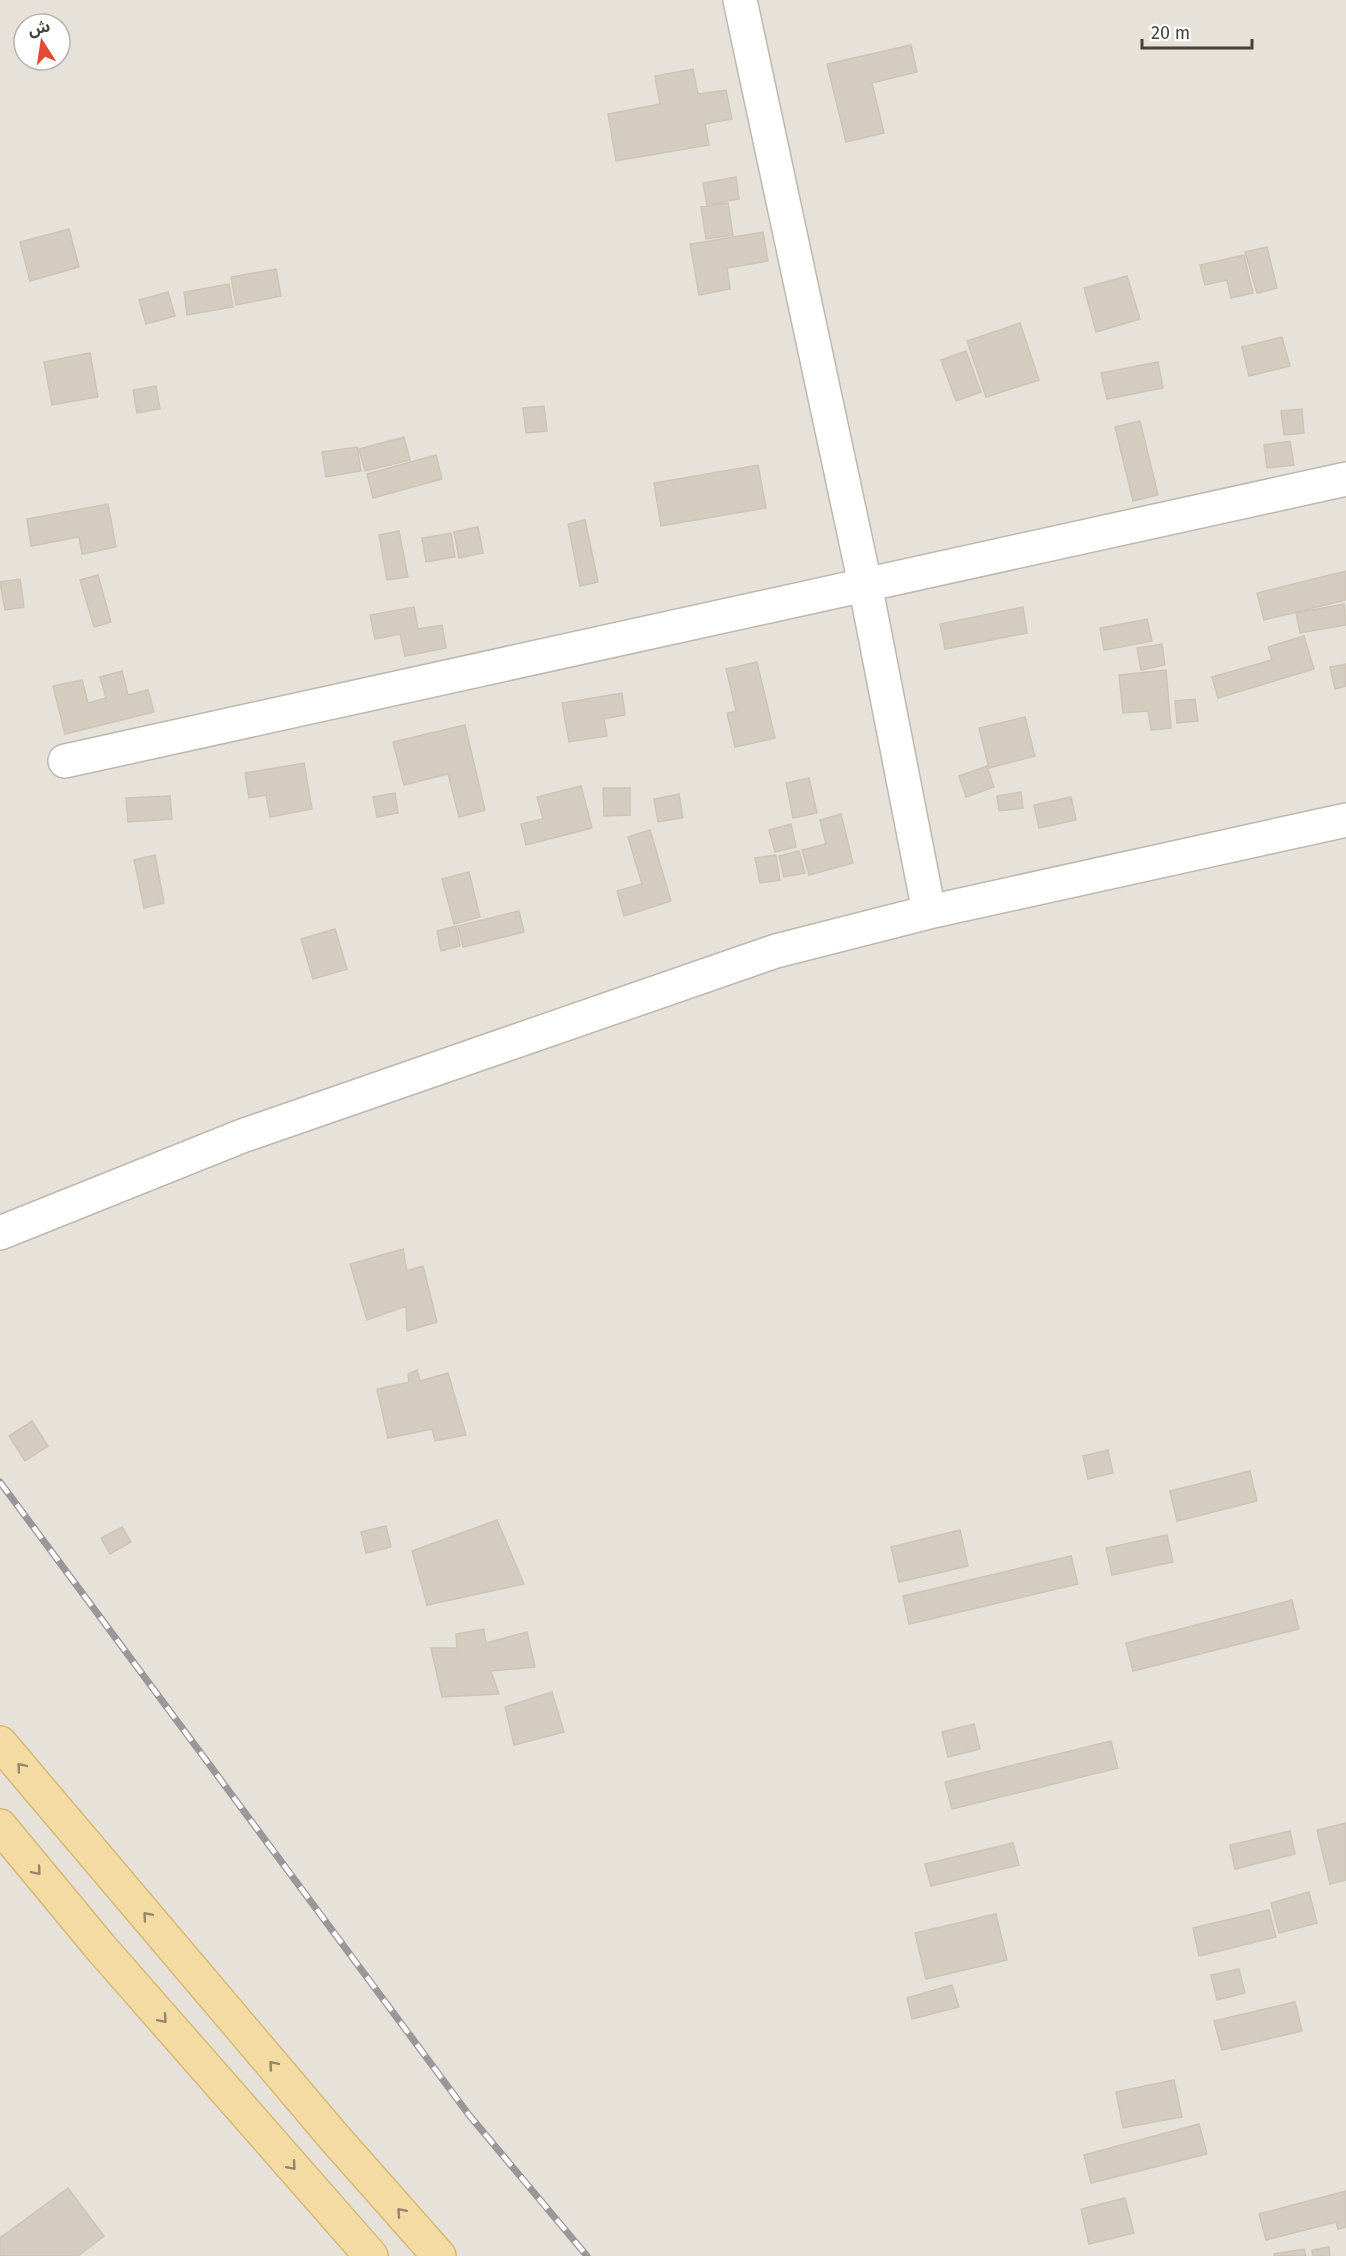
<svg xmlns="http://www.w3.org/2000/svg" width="1346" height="2256" viewBox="0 0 1346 2256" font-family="'Fira Sans','Noto Sans Arabic',sans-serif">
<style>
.residential{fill:#e7e2d9;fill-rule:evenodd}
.building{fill:#d4ccc1;stroke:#cec4b5;stroke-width:1.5}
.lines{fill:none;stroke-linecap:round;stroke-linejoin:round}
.minor-casing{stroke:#beb8ae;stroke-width:36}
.major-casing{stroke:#d7b875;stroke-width:36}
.minor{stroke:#fff;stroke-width:33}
.major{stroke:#f3dba3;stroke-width:33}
.rail-casing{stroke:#989898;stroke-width:7}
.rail{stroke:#fff;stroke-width:4.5;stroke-dasharray:14;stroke-linecap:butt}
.oneway{stroke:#948669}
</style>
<rect width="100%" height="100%" fill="#f3f0ea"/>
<path class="residential" d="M0 0H1346V2256H0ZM24 24H60V60H24Z"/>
<path class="building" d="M911 45 917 72 872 83 884 133 846 142 827 64Z
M693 69 698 94 726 90 732 119 705 124 709 145 616 161 608 114 660 104 655 76Z
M736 177 739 199 707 205 703 183Z
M728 203 733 235 706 239 701 207Z
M69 229 79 267 30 281 20 242Z
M763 232 768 261 727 268 730 289 699 295 690 244Z
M1267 247 1277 288 1257 293 1245 252Z
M1244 255 1253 293 1231 298 1227 280 1205 285 1200 265Z
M276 269 281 296 236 305 231 277Z
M1127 276 1140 319 1096 332 1084 288Z
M229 284 233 307 187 315 184 292Z
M168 292 175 316 146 324 139 300Z
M1020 323 1039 380 986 397 967 341Z
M1282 337 1290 366 1249 376 1242 347Z
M966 351 981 392 956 401 941 360Z
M90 353 98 397 52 405 44 362Z
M1158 362 1163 388 1107 399 1101 373Z
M156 386 160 409 137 413 133 390Z
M544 406 547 431 526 433 523 408Z
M1302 409 1304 433 1284 435 1281 411Z
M1140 421 1158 495 1133 501 1115 427Z
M404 437 410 460 365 471 359 449Z
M1290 441 1294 465 1267 468 1264 445Z
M357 447 361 471 326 477 322 452Z
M436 455 442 479 373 498 367 474Z
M758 465 766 508 661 526 654 483Z
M108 504 116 547 82 554 79 537 31 546 27 519Z
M585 520 598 582 580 586 568 524Z
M478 527 483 553 459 558 454 532Z
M399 531 408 577 387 580 379 535Z
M451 533 455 557 426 562 422 538Z
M1346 571V600L1264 620 1257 593Z
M98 575 111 622 94 627 80 580Z
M20 579 24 607 5 610 0 582Z
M1344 604 1346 625 1300 633 1296 613Z
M414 607 418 629 442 625 446 648 405 656 400 634 375 639 370 615Z
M1023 607 1027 633 945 649 940 624Z
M1147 619 1152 641 1104 650 1100 628Z
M1304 636 1314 669 1218 698 1212 677 1272 660 1268 647Z
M1162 644 1165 665 1141 670 1137 648Z
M757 662 775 738 735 747 727 713 736 711 726 669Z
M1346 664V686L1335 689 1330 667Z
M1166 670 1171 728 1151 730 1148 711 1123 713 1119 675Z
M122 671 128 695 148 690 154 712 65 734 53 686 82 680 88 703 106 698 100 677Z
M622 693 625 715 604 719 607 736 569 742 562 703Z
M1195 699 1198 721 1177 723 1175 701Z
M1025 717 1035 756 989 768 979 728Z
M465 725 485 810 459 817 448 774 404 785 393 742Z
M304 763 312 809 270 817 266 795 249 798 245 773Z
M987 766 994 787 966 797 959 776Z
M809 778 817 813 793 818 786 783Z
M581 786 592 828 526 845 521 824 543 819 537 797Z
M603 788H630V815L604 816Z
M1021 792 1023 808 999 811 997 796Z
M395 793 398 813 377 817 373 797Z
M679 794 683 818 658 822 654 799Z
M170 796 172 819 128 822 126 798Z
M1071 797 1076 820 1039 828 1034 805Z
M841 814 853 863 809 875 802 850 826 844 820 820Z
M791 824 796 847 775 852 769 830Z
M650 830 671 901 624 916 617 891 642 884 628 837Z
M799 851 805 873 784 877 779 856Z
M155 855 164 903 144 908 134 860Z
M776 855 780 880 760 883 755 858Z
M469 872 480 917 454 924 442 879Z
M519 911 524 932 463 947 458 926Z
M456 926 460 946 441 951 437 931Z
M335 929 347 969 313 979 301 939Z
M403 1249 407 1271 423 1266 437 1322 407 1331 406 1306 367 1320 350 1264Z
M417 1370 420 1381 448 1373 466 1435 435 1441 432 1429 388 1438 377 1389 409 1382 408 1374Z
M32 1421 48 1446 25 1461 9 1436Z
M1108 1450 1113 1473 1088 1479 1083 1456Z
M1250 1471 1257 1501 1177 1521 1170 1491Z
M497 1520 524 1584 427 1605 412 1551Z
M386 1526 391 1547 366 1553 361 1532Z
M122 1527 131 1542 110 1554 101 1538Z
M960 1530 968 1566 899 1582 891 1547Z
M1167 1535 1173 1562 1112 1575 1106 1548Z
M1071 1556 1078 1584 909 1624 903 1596Z
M1292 1600 1299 1629 1133 1671 1126 1643Z
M484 1629 486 1643 527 1632 535 1667 491 1671 499 1694 442 1697 431 1648H457L456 1634Z
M552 1692 564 1732 514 1745 505 1707Z
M974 1724 980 1749 948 1757 942 1732Z
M1111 1741 1118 1768 952 1809 945 1782Z
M1346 1823V1880L1330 1884 1317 1830Z
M1290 1831 1295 1854 1235 1869 1230 1845Z
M1013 1843 1019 1865 931 1886 925 1864Z
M1309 1892 1317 1923 1279 1933 1271 1903Z
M1269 1910 1276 1937 1199 1956 1193 1928Z
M996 1914 1007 1960 926 1979 915 1933Z
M1239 1969 1245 1993 1217 2000 1211 1975Z
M952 1985 959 2007 912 2019 907 1998Z
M1295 2002 1302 2031 1222 2050 1214 2021Z
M1174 2080 1182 2117 1123 2128 1116 2092Z
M1199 2124 1207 2154 1091 2183 1084 2155Z
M68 2188 104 2236 78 2256H0V2238Z
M1346 2191V2227L1338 2229 1336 2222 1266 2240 1259 2214Z
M1125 2198 1134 2233 1089 2244 1081 2209Z
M1329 2247 1330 2256H1313L1312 2250Z
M1304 2249 1306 2256H1274V2254Z"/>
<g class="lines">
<defs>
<path id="minor" d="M740 0 865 584 929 912
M65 761 1346 479
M0 1233 242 1136 776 951 929 912 1346 820"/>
<path id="major" d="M0 1743 333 2136 439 2256
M0 1826 101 1948 371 2256"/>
</defs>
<use href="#minor" class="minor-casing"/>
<use href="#major" class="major-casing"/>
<use href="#minor" class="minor"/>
<use href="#major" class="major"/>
<defs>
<path id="rail" d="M0 1482 469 2115 587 2256"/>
</defs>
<use href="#rail" class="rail-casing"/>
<use href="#rail" class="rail"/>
</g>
<defs><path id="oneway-chevron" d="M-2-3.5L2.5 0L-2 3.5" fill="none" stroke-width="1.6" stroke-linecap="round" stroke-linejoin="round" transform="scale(1.5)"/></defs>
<g class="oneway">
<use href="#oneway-chevron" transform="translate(21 1767) rotate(-130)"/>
<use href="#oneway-chevron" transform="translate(37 1871) rotate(50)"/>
<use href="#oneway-chevron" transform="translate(147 1916) rotate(-130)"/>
<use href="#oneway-chevron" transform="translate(163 2019) rotate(49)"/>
<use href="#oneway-chevron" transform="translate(273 2065) rotate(-130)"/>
<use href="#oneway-chevron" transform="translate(292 2166) rotate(49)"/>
<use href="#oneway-chevron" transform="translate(401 2212) rotate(-131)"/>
</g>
<g transform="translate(42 42) rotate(348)"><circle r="28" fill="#ffffff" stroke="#b5b3b0" stroke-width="1.5"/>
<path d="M0-4.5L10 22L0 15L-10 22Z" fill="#e24a33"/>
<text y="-9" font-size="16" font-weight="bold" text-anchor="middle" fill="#474139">ش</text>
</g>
<path d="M1142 39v9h110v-9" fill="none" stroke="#474139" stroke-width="3"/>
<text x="1151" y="39" font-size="18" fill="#474139" stroke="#ffffff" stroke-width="4.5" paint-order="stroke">20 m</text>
</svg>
